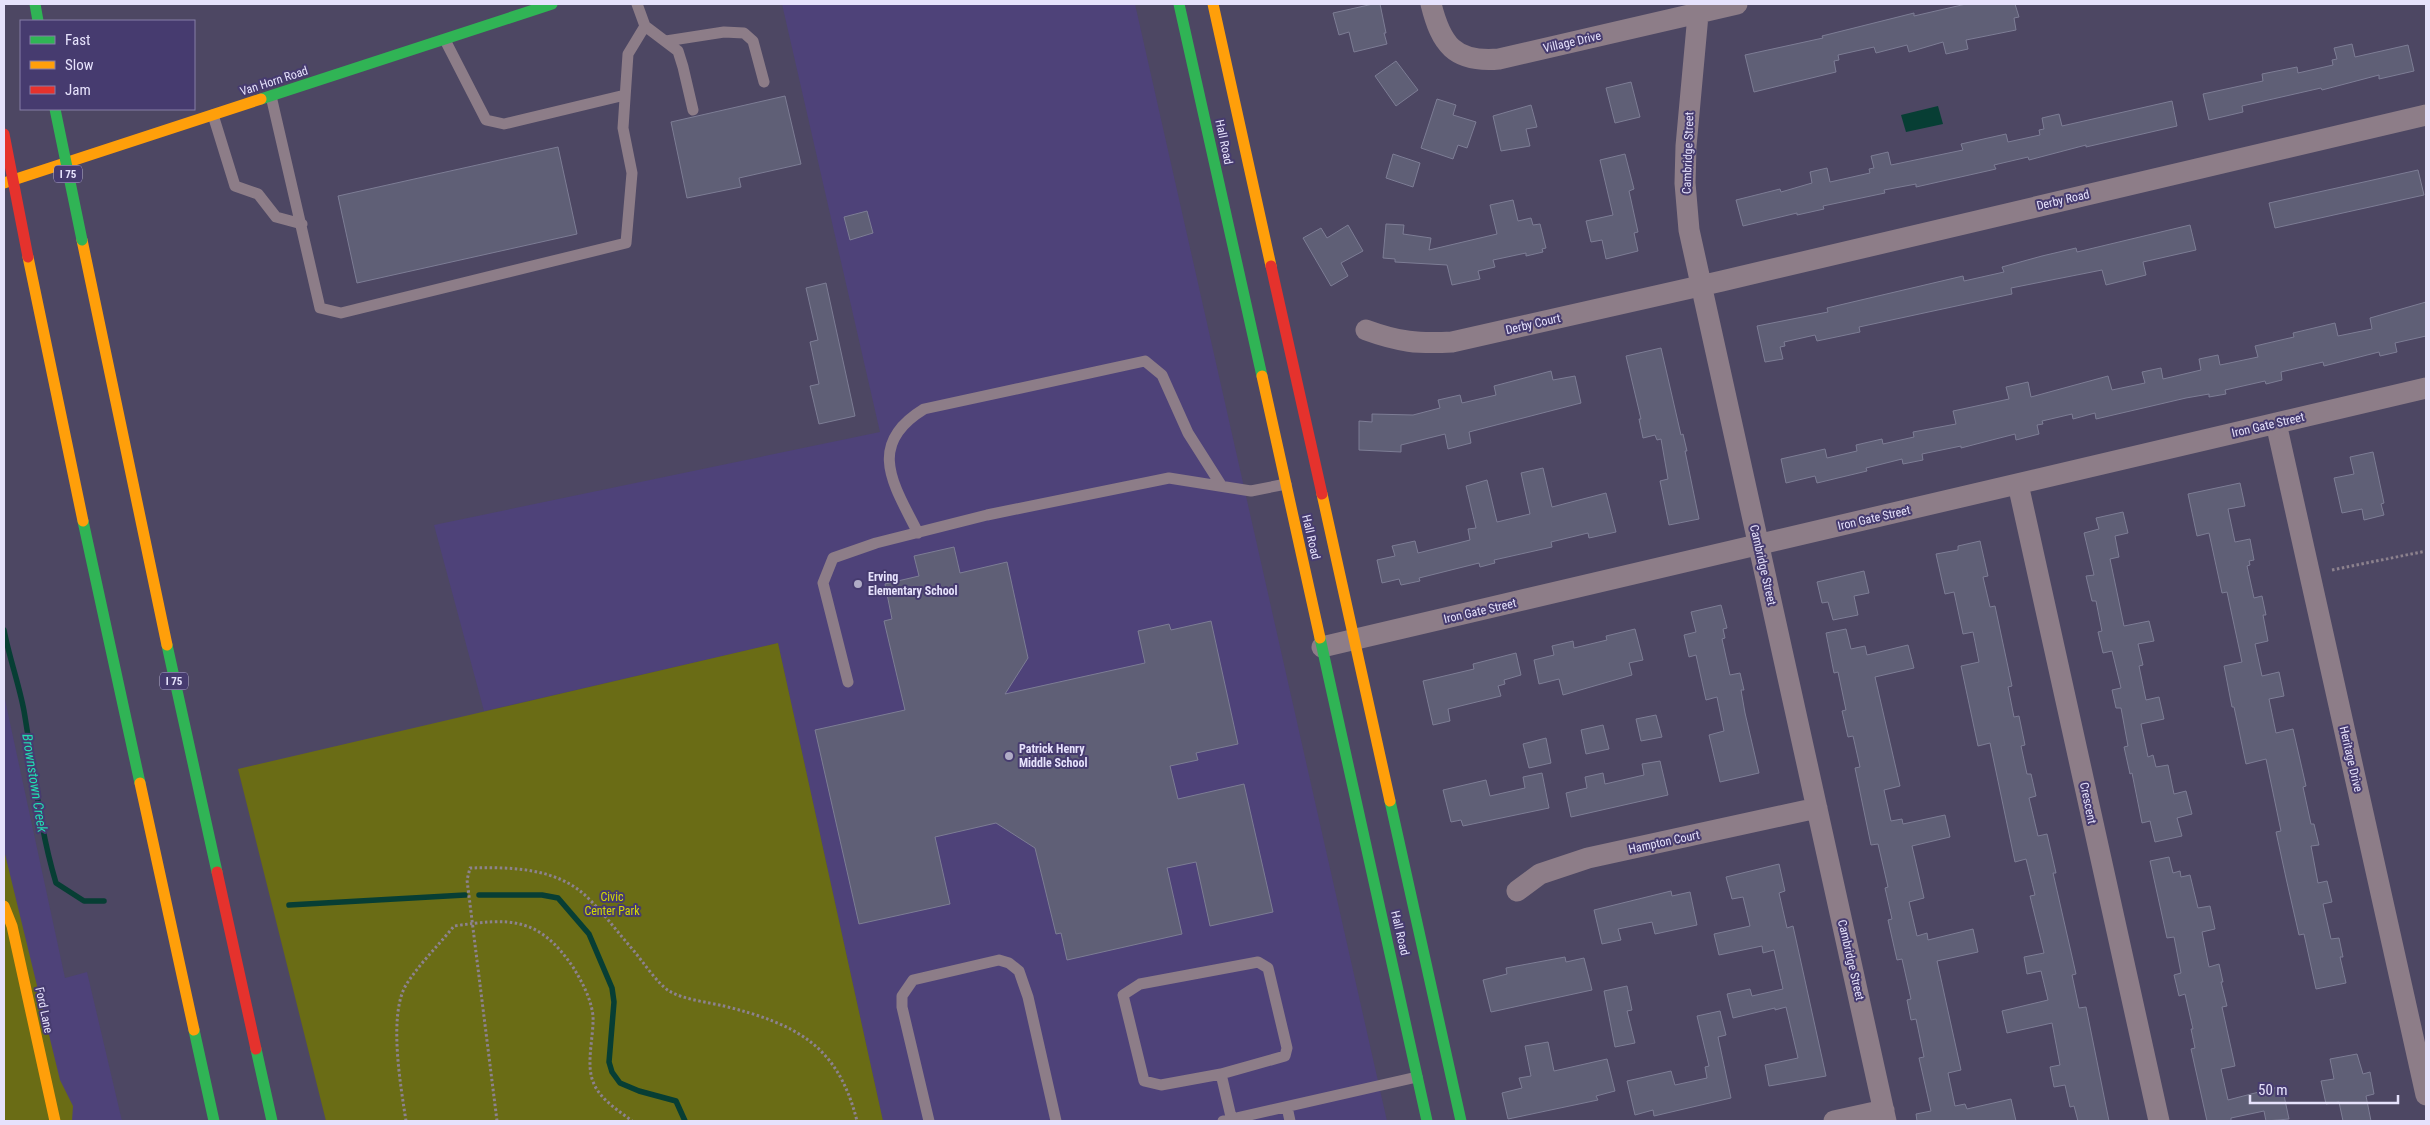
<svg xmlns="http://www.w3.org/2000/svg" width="2430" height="1125" viewBox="0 0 2430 1125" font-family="'Roboto Condensed',sans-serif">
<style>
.built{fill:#4e4279}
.green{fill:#6a6c15}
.water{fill:#073e34}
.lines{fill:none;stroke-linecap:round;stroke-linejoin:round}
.stream{stroke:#073e34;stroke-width:5.5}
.building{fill:#5f5f76;stroke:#7d7d95}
.path{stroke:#8d828e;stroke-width:3;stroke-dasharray:2.5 2.5;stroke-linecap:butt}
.lane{stroke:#8d7d88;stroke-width:11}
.street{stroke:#8d7d88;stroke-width:21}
.fast{stroke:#30b455;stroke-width:11}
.slow{stroke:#ff9f0a;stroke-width:11}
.jam{stroke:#e5322d;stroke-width:11}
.fast-bridge{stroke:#30b455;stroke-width:11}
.jam-bridge{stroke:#e5322d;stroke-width:11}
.poi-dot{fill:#b0acc6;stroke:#463b6f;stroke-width:2}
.labels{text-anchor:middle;stroke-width:4;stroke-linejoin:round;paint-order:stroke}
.shield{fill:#463b6f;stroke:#b6b0d2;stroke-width:1}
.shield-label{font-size:11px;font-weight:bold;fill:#e6e2fc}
.street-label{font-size:12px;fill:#e6e2fc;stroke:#463b6f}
.poi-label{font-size:12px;font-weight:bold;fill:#e6e2fc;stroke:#463b6f;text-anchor:start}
.park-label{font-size:12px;fill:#d4da01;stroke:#463b6f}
.water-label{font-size:14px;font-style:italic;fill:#22ddb2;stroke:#463b6f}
</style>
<rect width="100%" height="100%" fill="#4d4763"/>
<path class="built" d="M782 4H1135L1387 1121H883L778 643 484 711 434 525 880 432Z
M4 695 65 978 87 972 122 1121H4Z"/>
<path class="green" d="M778 643 883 1121H326L238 769Z
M4 850 60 1080 73 1106 72 1121H4Z"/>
<path class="water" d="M1938 106 1943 124 1906 132 1901 115Z"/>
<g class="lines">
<path class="stream" d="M4 630C9 657 19 684 24 711 34 769 39 827 56 883L84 901H104
M479 895H542L558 898 589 934 612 988 614 1002 609 1062 612 1072 620 1083 639 1091 676 1101 685 1121
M289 905 465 895"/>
</g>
<path class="building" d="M1373 4H1380L1386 33H1384L1387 44 1354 52 1349 32 1339 35 1333 13Z
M1966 4H2015L2019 17 2014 18 2016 30 1966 40 1968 49 1946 54 1943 42 1909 52 1907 45 1876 53 1874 47 1838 55 1839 60 1834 61 1836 72 1754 92 1745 55 1823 38 1822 36 1914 13V16Z
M2352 44 2355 57 2408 45 2414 71 2379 79V75L2322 90 2321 88 2242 106 2243 112 2209 120 2203 94 2263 81 2262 74 2297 67 2298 73 2333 65 2332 60 2337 59 2334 48Z
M1396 61 1418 90 1396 106 1375 76Z
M1631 82 1640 117 1615 123 1606 88Z
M785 96 801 164 739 178 741 187 687 198 671 122Z
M1437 99 1456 105 1453 115 1476 122 1467 148 1458 145 1453 159 1421 148Z
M2172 101 2177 126 2086 147V145L2029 160 2028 157 1994 165 1996 169 1916 187V184L1884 190 1885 193 1823 206 1824 209 1797 215V213L1743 226 1736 200 1780 189 1781 192 1812 183 1810 172 1827 168 1830 182 1870 173 1869 169 1874 168 1871 156 1888 152 1891 165 1963 150 1961 144 2006 134 2008 142 2040 135 2039 130 2044 129 2042 118 2059 114 2062 126Z
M1531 105 1537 127 1526 129 1530 146 1501 151 1493 116Z
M558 147 577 234 357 283 338 196Z
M1393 154 1420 163 1413 187 1386 178Z
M1625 154 1634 189 1629 191 1638 232 1634 233 1638 251 1606 259 1602 240 1591 242 1586 221 1613 215 1600 160Z
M2418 170 2424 195 2275 228 2269 203Z
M1513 200 1518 221 1531 218 1533 225 1540 224 1546 248 1542 249 1543 252 1526 256V253L1493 260 1495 267 1478 271 1480 279 1452 285 1447 265 1395 262V259L1383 258 1386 224 1404 225 1403 234 1431 238 1429 250 1497 234 1490 205Z
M867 211 873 233 850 240 844 217Z
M1348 225 1363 251 1341 263 1348 276 1331 286 1303 238 1321 228 1327 238Z
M2190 225 2196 250 2143 262 2146 275 2106 285 2102 270 2011 288 2012 294 1859 327 1860 332 1817 341 1815 335 1784 342 1785 346 1780 347 1783 359 1765 362 1757 326 1828 312 1827 308 1963 276 1964 281 2004 272 2002 267 2042 256 2076 248 2077 252Z
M826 283 855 416 819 424 810 386 819 384 810 342 818 340 806 288Z
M2426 302V336L2395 343 2397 352 2380 356 2379 352 2324 366 2323 362 2281 372 2282 380 2266 384 2265 381 2225 390 2226 394 2209 397V394L2186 398 2096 419 2095 413 2073 419 2072 414 2042 421 2043 424 2037 425 2039 434 2016 440 2015 434 1961 448V446L1922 454 1923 460 1903 464 1902 459 1866 468 1867 471 1817 483 1815 476 1786 483 1781 459 1825 449 1827 458 1857 451 1856 445 1882 439 1883 444 1914 437 1913 432 1956 424 1953 411 2009 399 2006 387 2028 382 2031 397 2108 376 2112 390 2145 383 2142 372 2161 368 2163 379 2201 370 2199 359 2218 355 2220 365 2258 357 2255 346 2294 337 2293 333 2335 323 2338 336 2372 329 2370 318Z
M1661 348 1681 435 1683 434 1687 451H1685L1699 519 1669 525 1660 481 1668 479 1661 439 1657 440 1655 435 1643 438 1639 419H1641L1626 356Z
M1551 371 1553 380 1575 376 1581 403 1469 432 1471 443 1448 449 1445 434 1401 445V452L1359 450V421L1372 422V414L1413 415 1440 408 1438 400 1460 395 1462 403 1496 395 1494 386Z
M2373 452 2384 503 2381 504 2384 515 2364 520 2362 509 2342 513 2334 478 2354 474 2350 457Z
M1543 468 1552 507 1606 493 1616 532 1589 538 1588 533 1551 542 1552 547 1494 560 1495 563 1480 567 1479 563 1419 578 1420 581 1401 585 1399 579 1382 583 1377 560 1395 556 1392 546 1415 541 1418 553 1470 540 1468 529 1476 528 1466 486 1487 480 1497 522 1530 514 1521 473Z
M2240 483 2245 506 2228 509 2235 542 2250 539 2254 560 2249 561 2250 565 2247 566 2254 598 2262 596 2266 615H2263L2268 641 2255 644 2262 676 2279 672 2284 696 2269 699 2276 733 2293 729 2306 786 2303 787 2311 824H2314L2319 845 2311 846 2318 883 2327 881 2332 902 2323 904 2331 939 2339 938 2343 957H2340L2346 983 2316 989 2304 934 2299 935 2286 878 2276 832 2281 831 2266 759 2246 764 2234 707H2232L2224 666 2242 662 2227 592 2222 593 2209 533 2197 536 2188 494Z
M2123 512 2128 533 2115 536 2119 557 2110 559 2124 626 2149 621 2154 641 2138 644 2143 665 2139 666 2146 700 2159 697 2164 719 2141 724 2148 757 2153 755 2156 767 2168 765 2174 794 2186 791 2192 814 2177 818 2182 836 2155 842 2150 821 2142 823 2132 773 2130 774 2124 747 2128 746 2121 708H2116L2112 690 2121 688 2112 651 2103 653 2098 632 2102 631 2096 601H2092L2086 576 2094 575 2084 533 2099 529 2096 518Z
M1980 541 1988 576 1983 577 1990 607 1995 606 2012 686 2008 687 2014 717 2019 716 2025 745 2021 746 2027 774H2031L2036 796 2029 798 2038 836 2047 834 2056 873H2053L2076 974 2072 975 2079 1008 2086 1007 2109 1121H2078L2074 1106 2070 1107 2065 1085 2054 1087 2050 1067 2060 1065 2052 1023 2007 1033 2002 1011 2048 1000 2041 971 2027 974 2024 957 2044 953 2030 896 2035 895 2026 859 2015 862 1990 743 1978 746 1961 666 1979 662 1973 632 1963 634 1954 592 1945 594 1936 554 1958 550V546Z
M954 547 960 573 1007 562 1028 658 1005 694 1145 663 1138 631 1169 624 1171 630 1211 621 1238 744 1196 753 1198 760 1170 766 1178 799 1244 784 1273 912 1210 926 1196 862 1167 868 1182 934 1067 960 1061 933 1056 934 1035 848 996 823 935 837 950 904 859 924 815 730 905 710 884 621 892 619 885 584 919 576 914 556Z
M1864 571 1869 593 1854 596 1858 615 1833 620 1828 602 1822 603 1817 582Z
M1721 605 1727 628 1723 629 1725 638 1722 639 1730 675 1740 673 1744 690H1741L1745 713 1759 773 1720 782 1709 735 1724 731 1717 697 1706 700 1696 655 1689 657 1684 635 1696 632 1691 612Z
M1635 629 1643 660 1629 663 1632 675 1563 695 1559 679 1539 684 1534 660 1554 655 1552 646 1573 641 1574 648 1607 640 1606 636Z
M1846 629 1851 649 1865 646 1867 655 1908 645 1914 668 1875 677 1900 786 1884 790 1891 821 1902 819 1903 824 1945 815 1950 837 1912 846 1924 898 1909 902 1917 936 1927 933 1928 940 1973 929 1978 952 1937 961 1961 1070 1948 1073 1955 1106 1965 1104 1967 1109 2011 1099 2016 1121H1917L1916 1114 1931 1111 1919 1058 1924 1057 1916 1019 1911 1020 1907 1000 1911 999 1902 959 1897 960 1888 920 1892 919 1885 888 1888 887 1878 844 1871 845 1855 768 1860 767 1853 736 1848 737 1842 711 1846 710 1838 672 1834 673 1826 633Z
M1516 653 1521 675 1504 680 1505 684 1498 686 1501 696 1448 709 1450 721 1433 725 1423 681 1474 669 1473 664Z
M1656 715 1662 737 1641 741 1636 719Z
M1603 725 1609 749 1586 754 1581 730Z
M1546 738 1551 763 1529 768 1523 744Z
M1660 761 1668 795 1571 817 1566 793 1587 788 1585 777 1603 773 1605 784 1644 775 1642 764Z
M1542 773 1549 808 1463 826 1461 820 1451 822 1443 790 1486 780 1490 796 1525 788 1523 777Z
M2169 857 2173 873 2180 871 2181 877 2190 875 2198 908 2210 906 2215 929 2202 932 2209 967 2219 964 2223 982H2221L2227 1006 2222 1007 2235 1066 2221 1069 2228 1100 2282 1086 2289 1119 2266 1121 2264 1111 2231 1118V1121H2207L2191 1049 2195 1048 2191 1029H2193L2185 994 2179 996 2174 975 2181 973 2174 937 2167 938 2150 861Z
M1779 864 1785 891 1779 893 1787 928 1793 926 1826 1076 1769 1086 1765 1065 1798 1058 1786 1007 1775 1010V1008L1733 1018 1727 994 1750 989 1752 996 1783 989 1774 950 1763 953 1762 946 1719 955 1714 934 1750 926 1743 897 1732 899 1726 877Z
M1671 891 1672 896 1690 892 1697 925 1655 934 1652 922 1618 929 1621 940 1602 944 1594 910Z
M1565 957 1566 962 1584 958 1592 990 1491 1012 1483 980 1507 974 1506 968Z
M1627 986 1632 1010 1627 1011 1635 1043 1615 1047 1604 991Z
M1720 1011 1726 1035 1718 1037 1731 1098 1654 1116 1653 1110 1635 1115 1627 1081 1671 1071 1675 1085 1707 1078 1705 1067 1709 1066 1697 1016Z
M1548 1042 1554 1071 1607 1059 1615 1091 1596 1096 1598 1100 1508 1119 1502 1093 1522 1088 1519 1078 1531 1076 1525 1046Z
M2357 1054 2363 1074 2370 1072 2374 1094 2366 1096 2371 1121H2343L2339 1102 2326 1104 2321 1081 2334 1079 2330 1059Z"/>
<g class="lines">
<path class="path" d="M2332 570 2426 551
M406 1121C401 1088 388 1015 406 985 419 964 439 945 454 926 510 918 538 916 573 967 582 982 591 998 593 1016 594 1037 585 1065 594 1084 601 1100 619 1111 632 1121
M497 1121 467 880 470 868C511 867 559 867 590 900 606 916 619 934 634 951 643 962 658 984 669 991 685 1000 707 1002 724 1006 796 1024 838 1045 857 1121"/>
<path class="lane" d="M645 26 678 51 683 67 693 110
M445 40 486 120 504 124 625 95
M666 41 724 32 744 33 753 41 764 82
M271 96 320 308 341 313 626 243 632 173 623 128 628 54 645 26 637 4
M213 115 235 186 258 194 276 217 302 224
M918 533C894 485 865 445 924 409L1145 361 1162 375 1188 433 1221 485
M848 682 823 583 833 558 876 543 987 515 1169 478 1251 491 1286 484
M1221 1074 1161 1085 1144 1081 1123 995 1140 984 1258 962 1268 968 1287 1048 1285 1056 1221 1074 1232 1121
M1287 1107 1290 1121
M929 1121 902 1007V996L913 980 999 960 1009 963 1019 971 1028 997 1056 1121
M1223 1121 1417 1077"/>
<path class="street" d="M1431 4C1441 44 1454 63 1499 59L1737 4
M1699 4 1686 146 1685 183 1689 230 1886 1121
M1366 330C1399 342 1418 344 1452 342L1722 281 2426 115
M2276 423 2426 1095
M2018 484 2159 1121
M1322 647 2426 388
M1517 891 1540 874 1588 858 1817 808
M1834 1121 1884 1110"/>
<path class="fast" d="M35 4 38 21
M1179 4 1262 376
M261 99 552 4
M83 521 140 783
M1320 638 1427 1121
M167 645 217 872
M1390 801 1461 1121
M194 1030 214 1121
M256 1049 272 1121"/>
<path class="slow" d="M1213 4 1271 266
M4 183 261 99
M82 240 167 645
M28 257 83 521
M1262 376 1320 638
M1322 494 1390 801
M140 783 194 1030
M4 906 12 926 55 1121"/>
<path class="jam" d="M1271 266 1322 494
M217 872 256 1049"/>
<path class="fast-bridge" d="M55 109 82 240"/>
<path class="jam-bridge" d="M4 134 28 257"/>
</g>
<g class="poi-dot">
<circle cx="858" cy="584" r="5"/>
<circle cx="1009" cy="756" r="5"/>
</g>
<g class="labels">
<g class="shield">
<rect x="54" y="165.5" width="28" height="17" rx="4"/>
<rect x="160" y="672.5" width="28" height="17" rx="4"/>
</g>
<g class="shield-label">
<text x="68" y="178">I 75</text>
<text x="174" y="685">I 75</text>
</g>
<g class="street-label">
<text transform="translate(1572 42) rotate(-13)" y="4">Village Drive</text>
<text transform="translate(274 81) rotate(-18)" y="4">Van Horn Road</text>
<text transform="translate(1224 142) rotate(78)" y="4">Hall Road</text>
<text transform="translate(1688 153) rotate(-88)" y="4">Cambridge Street</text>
<text transform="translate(2063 200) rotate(-13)" y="4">Derby Road</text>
<text transform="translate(1533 324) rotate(-13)" y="4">Derby Court</text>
<text transform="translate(2268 425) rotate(-13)" y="4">Iron Gate Street</text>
<text transform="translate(1874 518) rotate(-13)" y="4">Iron Gate Street</text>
<text transform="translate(1311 537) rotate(77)" y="4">Hall Road</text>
<text transform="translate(1763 565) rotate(77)" y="4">Cambridge Street</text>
<text transform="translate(1480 611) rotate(-13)" y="4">Iron Gate Street</text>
<text transform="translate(2351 759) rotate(77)" y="4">Heritage Drive</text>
<text transform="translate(2088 803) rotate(78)" y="4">Crescent</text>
<text transform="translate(1664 842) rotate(-12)" y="4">Hampton Court</text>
<text transform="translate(1400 933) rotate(77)" y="4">Hall Road</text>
<text transform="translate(1851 960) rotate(77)" y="4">Cambridge Street</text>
<text transform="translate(44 1010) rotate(78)" y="4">Ford Lane</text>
</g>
<g class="poi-label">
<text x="868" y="581">Erving<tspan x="868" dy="14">Elementary School</tspan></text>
<text x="1019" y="753">Patrick Henry<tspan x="1019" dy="14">Middle School</tspan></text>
</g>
<g class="park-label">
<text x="612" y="901">Civic<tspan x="612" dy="14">Center Park</tspan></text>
</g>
<g class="water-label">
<text transform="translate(35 783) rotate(81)" y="5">Brownstown Creek</text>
</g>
</g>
<rect width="2430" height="1125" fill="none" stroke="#e6e2fc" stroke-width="10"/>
<rect x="20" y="20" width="175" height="90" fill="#463b6f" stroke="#867ea7"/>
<rect x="30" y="36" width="25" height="8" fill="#30b455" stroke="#867ea7"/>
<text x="65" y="45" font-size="15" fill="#e6e2fc">Fast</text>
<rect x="30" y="61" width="25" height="8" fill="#ff9f0a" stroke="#867ea7"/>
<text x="65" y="70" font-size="15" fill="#e6e2fc">Slow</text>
<rect x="30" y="86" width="25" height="8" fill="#e5322d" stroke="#867ea7"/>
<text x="65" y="95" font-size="15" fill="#e6e2fc">Jam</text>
<path d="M2250 1095v8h148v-8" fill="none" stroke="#e6e2fc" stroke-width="2.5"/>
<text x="2258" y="1095" font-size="15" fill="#e6e2fc" stroke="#463b6f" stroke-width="4" paint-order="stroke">50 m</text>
</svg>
